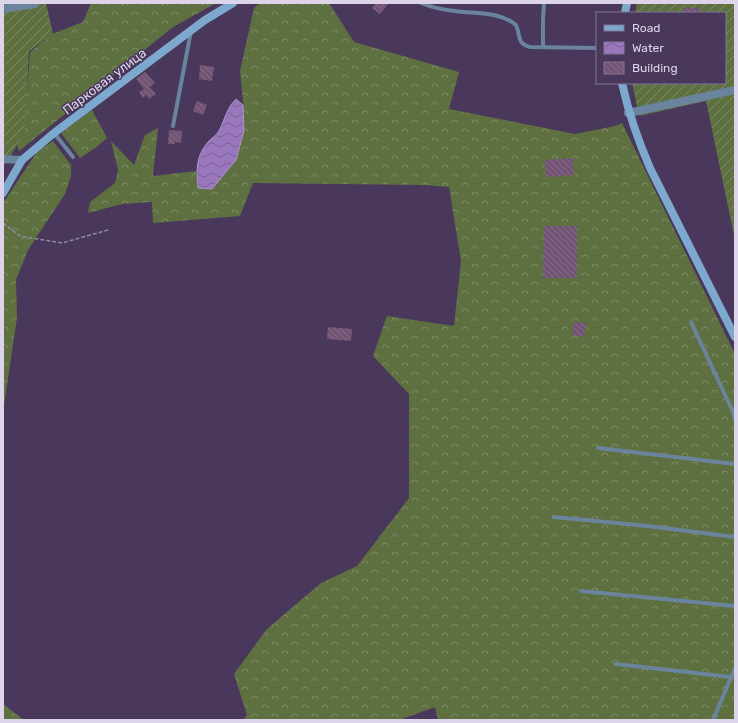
<svg xmlns="http://www.w3.org/2000/svg" width="738" height="723" viewBox="0 0 738 723" font-family="Rubik,sans-serif">
<style>
.forest{fill:url(#forest-crowns)}
.garden{fill:url(#garden-furrows)}
.water{fill:url(#water-waves);stroke:#ad93ca}
.building{fill:url(#building-back-hatch)}
.lines{fill:none;stroke-linecap:round;stroke-linejoin:round}
.path{stroke:#9487a2;stroke-width:1.5;stroke-dasharray:4 2;stroke-linecap:butt}
.lane{stroke:#69849c;stroke-width:4}
.street{stroke:#69849c;stroke-width:8}
.secondary{stroke:#7da9cf;stroke-width:8}
.labels{text-anchor:middle;stroke-width:3;stroke-linejoin:round;paint-order:stroke}
.street-label{font-size:13px;fill:#ddd4e9;stroke:#49385b}
</style>
<defs>
<pattern id="forest-crowns" width="20" height="18" patternUnits="userSpaceOnUse"><rect width="20" height="18" fill="#5e7040"/><path d="M2 6a3 3 0 1 1 6 0M12 15a3 3 0 1 1 6 0" fill="none" stroke="#7c8a65"/></pattern>
<pattern id="garden-furrows" width="10" height="10" patternUnits="userSpaceOnUse"><rect width="10" height="10" fill="#5e7040"/><path d="M-1 1l2-2M0 10L10 0M9 11l2-2" fill="none" stroke="#7c8a65"/></pattern>
<pattern id="water-waves" width="16" height="10" patternUnits="userSpaceOnUse"><rect width="16" height="10" fill="#9977bd"/><path d="M0 5q4-4 8 0t8 0" fill="none" stroke="#7b6493"/></pattern>
<pattern id="building-back-hatch" width="6" height="6" patternUnits="userSpaceOnUse"><rect width="6" height="6" fill="#735474"/><path d="M-1 5l2 2M0 0l6 6M5-1l2 2" fill="none" stroke="#866c88"/></pattern>
</defs>
<rect width="100%" height="100%" fill="#49385b"/>
<path class="forest" d="M91 3H216L173 27 19 151 17 145 24 131 30 52 52 34 83 22Z
M260 3H329L354 42 459 72 449 109 575 134 615 126 622 123 735 354V720H438L435 707 402 719 243 720 247 715 234 674 267 629 321 583 357 566 409 498V394L373 356 387 316 454 326 461 261 449 187 425 185 253 183 240 216 153 223 152 202 122 204 88 213 90 202 115 183 118 170 111 141 134 165 145 135 158 128 153 176 196 171 198 188 212 189 236 160 244 131 243 100 240 71 254 8Z
M92 110 107 138 95 148 80 158 61 133Z
M53 141 71 165V176L65 194 28 250 16 280 17 318 3 412V203L37 152Z
M3 704 24 720H3Z"/>
<path class="garden" d="M3 3H46L53 34 29 51 25 131 6 164H3Z
M637 3H735V240L706 101 639 116 632 83H725V13H635Z"/>
<path class="water" d="M236 99 243 105 244 131 236 160 212 189 198 188C196 170 196 155 209 141 213 137 218 134 220 129 225 118 227 108 236 99Z"/>
<path class="building" d="M376 3H389L380 14 372 8Z
M684 7 701 9V13H683Z
M200 65 214 67 212 81 199 79Z
M145 72 155 83 150 87 156 94 149 99 146 95 143 98 139 92 144 89 136 79Z
M197 101 207 105 203 115 193 111Z
M169 130 182 131 181 143 175 142V144H168Z
M573 158 574 175 546 177 545 160Z
M544 226H577V278H543Z
M574 322 586 323 584 337 572 335Z
M328 327 352 329 351 341 327 339Z"/>
<g class="lines">
<path class="path" d="M3 223 20 236 62 243 108 230"/>
<path class="lane" d="M421 3C431 7 443 10 455 11 475 14 499 11 516 25 521 36 516 43 530 47L597 48
M543 47V19L544 3
M173 126 191 31
M54 133 73 157
M691 322 733 412 735 420
M598 448 735 464
M554 517 648 526 735 537
M581 591 735 606
M616 664 731 677
M713 720 735 668"/>
<path class="street" d="M3 9 35 4V3
M628 113 735 90
M3 159 22 160"/>
<path class="secondary" d="M625 13 627 3
M622 83C629 115 637 138 650 168L735 337
M3 193 22 160 54 133 205 20 233 3"/>
</g>
<g class="labels">
<g class="street-label">
<text transform="translate(104 81) rotate(-37)" y="5">Парковая улица</text>
</g>
</g>
<rect width="738" height="723" fill="none" stroke="#ddd4e9" stroke-width="8"/>
<rect x="596" y="12" width="130" height="72" fill="#49385b" stroke="#847694"/>
<rect x="604" y="25" width="20" height="6" fill="#7da9cf" stroke="#847694"/>
<text x="632" y="32" font-size="12" fill="#ddd4e9">Road</text>
<rect x="604" y="42" width="20" height="12" fill="url(#water-waves)" stroke="#847694"/>
<text x="632" y="52" font-size="12" fill="#ddd4e9">Water</text>
<rect x="604" y="62" width="20" height="12" fill="url(#building-back-hatch)" stroke="#847694"/>
<text x="632" y="72" font-size="12" fill="#ddd4e9">Building</text>
</svg>
